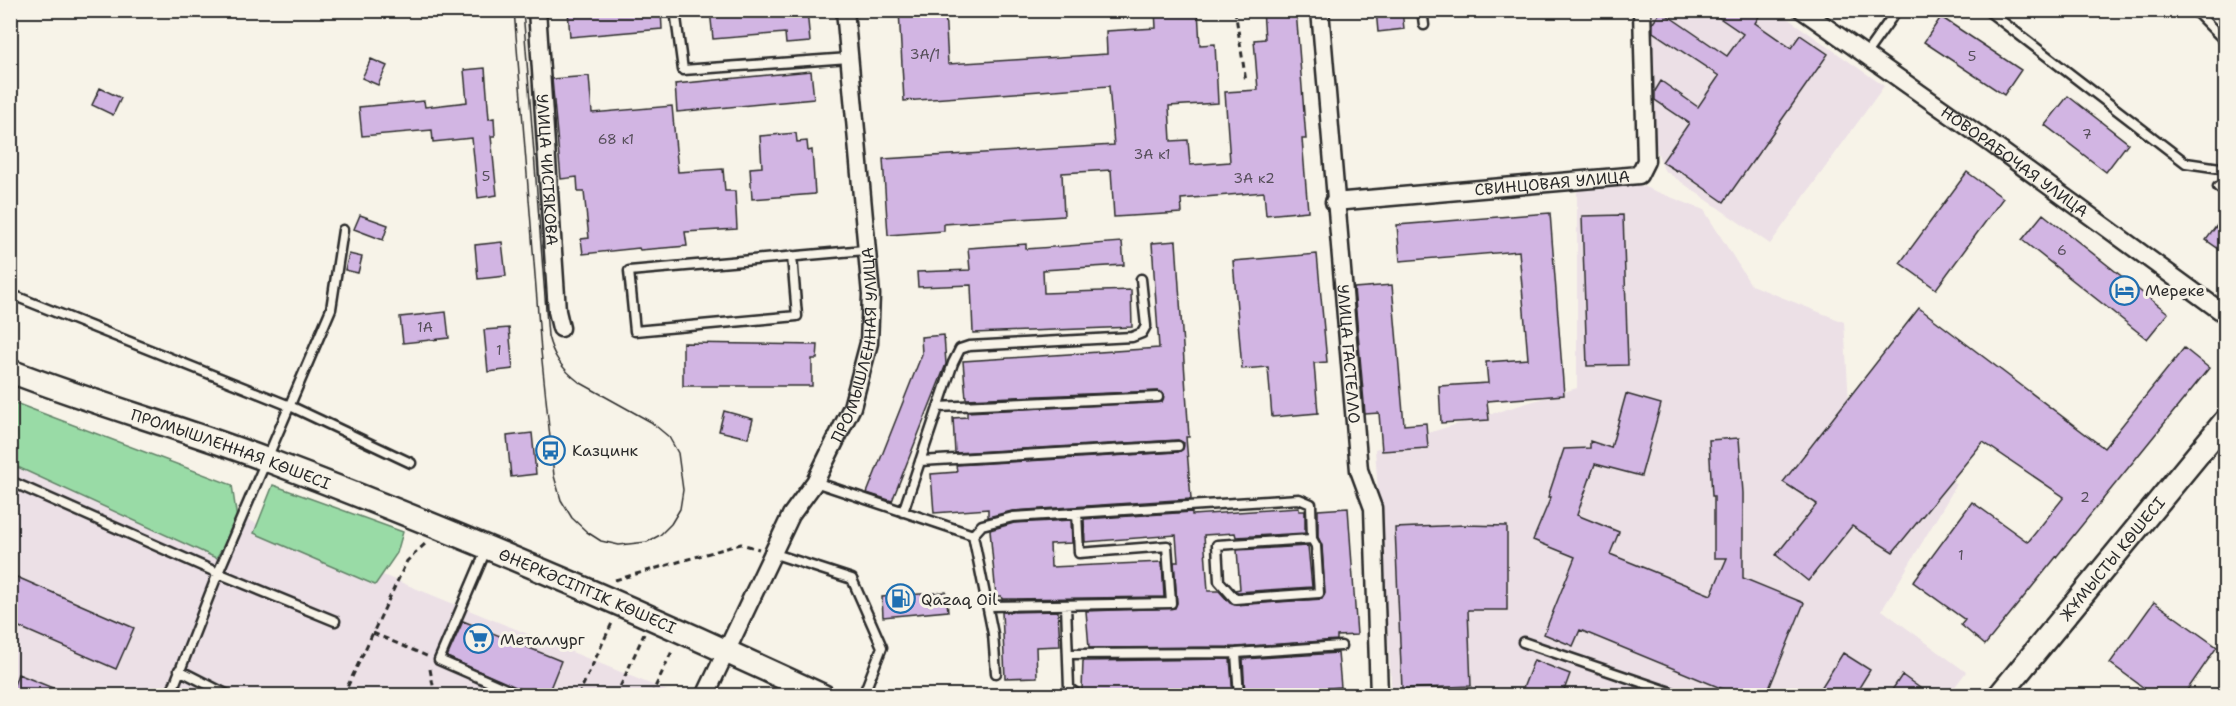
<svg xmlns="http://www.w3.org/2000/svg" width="2236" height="706" viewBox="0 0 2236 706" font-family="'Shantell Sans',sans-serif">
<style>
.built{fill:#ece0e6}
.green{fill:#99dba6;stroke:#628368;stroke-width:1.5}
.building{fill:#d2b5e3;stroke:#2b2b2b;stroke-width:1.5}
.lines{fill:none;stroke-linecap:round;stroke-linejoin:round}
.lane-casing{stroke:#2b2b2b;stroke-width:13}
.street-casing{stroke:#2b2b2b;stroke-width:21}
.secondary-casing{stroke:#2b2b2b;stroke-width:27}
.path{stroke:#2b2b2b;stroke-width:3;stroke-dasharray:6 4.5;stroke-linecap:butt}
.lane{stroke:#f7f3e8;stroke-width:8}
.street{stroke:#f7f3e8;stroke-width:16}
.secondary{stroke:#f7f3e8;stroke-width:22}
.tram{stroke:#2b2b2b;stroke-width:1.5}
.labels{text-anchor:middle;stroke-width:6;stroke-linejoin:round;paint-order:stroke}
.number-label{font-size:14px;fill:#554e59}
.street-label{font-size:16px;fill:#2b2b2b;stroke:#f7f3e8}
.poi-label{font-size:16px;fill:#2b2b2b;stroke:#f7f3e8;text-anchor:start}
</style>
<rect width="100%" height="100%" fill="#f7f3e8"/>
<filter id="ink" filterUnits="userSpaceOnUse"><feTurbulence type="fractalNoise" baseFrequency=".0167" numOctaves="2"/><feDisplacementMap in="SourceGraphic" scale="12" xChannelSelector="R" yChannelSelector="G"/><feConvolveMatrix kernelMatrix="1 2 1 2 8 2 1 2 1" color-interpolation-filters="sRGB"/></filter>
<g filter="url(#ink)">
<path class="built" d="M1653 11H1777L1884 86 1770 244 1664 170 1653 140 1650 93Z
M1629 181 1704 210 1751 285 1844 322 1850 418 1957 484 1882 610 1966 672 1948 696 1392 695 1375 449 1577 388V188Z
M11 423 677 695H11Z"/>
<path class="green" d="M10 401 232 485 238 526 216 558 11 464Z
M273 485 403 532 397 553 375 585 254 533Z"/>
<path class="building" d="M568 10H661L662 29 570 37Z
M710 10H807L810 42 786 44 785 33 713 39Z
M899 10H945L948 64 1107 54 1106 31 1156 28 1155 10H1198L1200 45 1215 44 1218 103 1169 106 1171 141 1188 140 1190 165 1230 162 1225 92 1258 90 1254 40 1265 39 1263 10H1296L1306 139H1302L1308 211 1266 215 1264 192 1181 199 1182 213 1114 217 1111 170 1062 173 1064 216 944 224V231L888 235 883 159 1114 145 1109 86 904 101Z
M1376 10H1402L1404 29 1378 32Z
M1708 10H1763L1755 23 1791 48 1800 35 1828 54 1724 202 1678 170 1677 171 1662 162 1689 123 1655 100V91L1661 81 1698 107 1719 76 1653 32V23L1661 11 1727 56 1743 34Z
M1941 17 2021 70 2004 95 1924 42Z
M371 59 387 66 378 85 362 78Z
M485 68 489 119 494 118 495 136H491L497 195 478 198 472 138 433 142 432 130 362 136 359 107 424 101 425 107 467 102 464 70Z
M811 71 814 99 677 112 675 84Z
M589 76 592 113 672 106 678 172 723 169 725 191H735L737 229 685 232 687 246 640 250 639 248 583 254 581 239 589 238 584 192H578L577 177 561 179 552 79Z
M100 88 121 98 113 115 92 105Z
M2068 96 2128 143 2106 172 2045 125Z
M796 133 797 142 807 141 808 151 812 150 815 194 752 199 750 168 762 167 760 136Z
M1967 172 2003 198 1936 289 1900 263Z
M1550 213 1564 395 1487 401 1489 420 1441 423 1439 386 1488 383 1486 362 1528 359 1519 251 1400 261 1397 225Z
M2226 213V254L2206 240Z
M2043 214 2168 313 2147 339 2022 240Z
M360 215 388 225 383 240 354 229Z
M1623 215 1628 365 1587 366 1582 216Z
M1176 241 1189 437H1186L1191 499 1012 511 988 517V509L934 513 931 474 957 472 956 465 1178 452 1183 449 1184 443 1178 440 955 453 953 418 967 417V412L1162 402 1164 394 1158 391 966 399 963 361 1159 348 1152 243Z
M502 242 506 276 478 279 475 245Z
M1122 242 1124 265 1043 270 1044 293 1131 290 1132 327 973 333 971 285 918 287 917 272 970 270 968 248 1026 244V249Z
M349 254 362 257 358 273 345 270Z
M1317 254 1327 362 1314 363 1318 413 1272 417 1268 367 1242 369 1233 261Z
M1392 285 1404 425 1426 423 1428 448 1382 451 1379 413 1365 414 1354 288Z
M1919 308 2104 448 2184 348 2209 368 1985 645 1961 625 1965 620 1913 582 1972 502 2028 542 2064 497 1983 442 1893 552 1852 526 1808 581 1776 555 1817 504 1783 482Z
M446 312 449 338 403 343 400 317Z
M509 328 513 369 488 372 484 330Z
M944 335 946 364 892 501 867 493 922 354 921 337Z
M683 343 818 345 817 359H812V386H683Z
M1626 394 1661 404 1641 476 1595 464 1577 515 1619 532 1610 554 1711 595 1727 558H1714V496H1712L1709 440 1739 438 1743 493V578L1804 603 1766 696H1740L1580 630 1573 646 1544 634 1575 557 1533 540 1551 497H1548L1564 449 1590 448V441L1611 448Z
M724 411 753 419 748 438 719 431Z
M532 433 536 474 511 477 507 436Z
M1299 508V511H1305V533L1236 537 1235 533 1204 535 1208 591H1219L1230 603 1235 605 1322 599 1325 593 1322 546 1318 537V510L1348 508 1357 635 1337 636V640L1236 647 1089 648 1086 611 1175 608 1177 603 1174 562H1178L1176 535 1085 542 1084 519 1192 512V515Z
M1071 520 1072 543 1050 544 1051 567 1162 562 1164 597 1002 599 1001 596H996L990 530 1014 523Z
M1464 525 1507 526V610H1468L1471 686 1402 689 1395 528Z
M1308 546 1312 587 1238 592 1235 590 1240 589 1237 550Z
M10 574 134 628 116 669 10 623Z
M946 592 948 611 883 617 882 597Z
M2154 602 2217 647 2183 696H2155L2110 663Z
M1058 611 1060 646 1036 647 1037 677 1005 678 1002 612Z
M463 621 561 661 547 696H534L447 657Z
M1338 653 1341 687 1245 695 1243 659Z
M1843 653 1870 670 1854 696H1816Z
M1230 659 1233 696 1085 694 1082 690 1083 661Z
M1534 660 1570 674 1562 696H1520Z
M18 674 70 695V696H10Z
M1902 675 1931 696H1888Z"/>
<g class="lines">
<defs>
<path id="lane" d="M675 10 683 70 849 58
M1422 10 1424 25
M1987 10 2186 163 2220 168 2226 165
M2194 10 2226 42
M1865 55 1897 10
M2218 187 2226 193
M792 256 797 316 635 331 629 271 865 250
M10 294 290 406 411 463
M938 407 1158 397
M920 461 1178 446
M10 481 218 573 335 621
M815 482 973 535 993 634 996 673
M903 512 953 363 960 349 969 346 1132 337 1142 333 1146 326 1141 279
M973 535 982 525 1013 517 1299 499 1311 504 1312 539 1217 545 1219 581 1235 599 1319 593 1316 546 1312 539
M486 550 439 660 522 696
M772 553 852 579 882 647 863 696
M1066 605 1069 688 1079 696
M987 606 1171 603 1167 546 1079 553 1077 513
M1523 642 1682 696
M1236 653 1341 646
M1068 654 1236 653 1239 696
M179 670 230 696
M170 696 218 573 331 309 343 230"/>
<g id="street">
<path id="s1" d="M537 10 557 311 561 328"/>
<path id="s2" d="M1320 10 1359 470 1373 508 1379 696"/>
<path id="s3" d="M1802 10 1989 142 2226 315"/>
<path id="s4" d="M1334 202 1639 175 1646 161 1642 10"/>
<path id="s5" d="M705 696 791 515 815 482 852 407 869 343 871 295 845 10"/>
</g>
<g id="secondary">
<path id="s6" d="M10 371C95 404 183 428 267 460 455 531 641 611 823 696"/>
<path id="s7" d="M1999 696 2226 420"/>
</g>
</defs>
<use href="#lane" class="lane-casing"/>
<use href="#street" class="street-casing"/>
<use href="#secondary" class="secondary-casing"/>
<path class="path" d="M1235 10 1246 82
M615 580 741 544 759 549
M373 633 429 657
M430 669 435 696
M343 696 407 561 426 543
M578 696 613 621
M616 696 644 634
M651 696 673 649"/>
<use href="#lane" class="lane"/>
<use href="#street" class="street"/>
<use href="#secondary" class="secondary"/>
<path class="tram" d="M514 10 541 351 554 476 561 500 572 518 587 532 601 541 619 545 647 542 660 535 671 524 680 509 683 490 678 453 669 437 651 422 579 382C562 369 553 356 548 336L523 10"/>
</g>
</g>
<defs>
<symbol id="hotel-ring" viewBox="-11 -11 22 22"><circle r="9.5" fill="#f7f3e8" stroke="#1f6fb2" stroke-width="1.5"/><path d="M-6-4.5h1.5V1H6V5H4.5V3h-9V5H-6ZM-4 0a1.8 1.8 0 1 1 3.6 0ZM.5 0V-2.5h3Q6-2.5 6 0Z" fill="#1f6fb2"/></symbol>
<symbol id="bus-ring" viewBox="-11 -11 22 22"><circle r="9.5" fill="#f7f3e8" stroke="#1f6fb2" stroke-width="1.5"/><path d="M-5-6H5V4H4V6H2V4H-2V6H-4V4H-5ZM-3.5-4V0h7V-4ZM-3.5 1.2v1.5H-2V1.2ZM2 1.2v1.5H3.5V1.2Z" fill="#1f6fb2"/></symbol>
<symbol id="fuel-ring" viewBox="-11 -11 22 22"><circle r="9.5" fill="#f7f3e8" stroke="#1f6fb2" stroke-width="1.5"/><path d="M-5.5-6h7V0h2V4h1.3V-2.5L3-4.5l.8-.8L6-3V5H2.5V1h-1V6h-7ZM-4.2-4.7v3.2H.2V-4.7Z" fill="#1f6fb2"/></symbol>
<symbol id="supermarket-ring" viewBox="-11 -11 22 22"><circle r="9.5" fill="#f7f3e8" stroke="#1f6fb2" stroke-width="1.5"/><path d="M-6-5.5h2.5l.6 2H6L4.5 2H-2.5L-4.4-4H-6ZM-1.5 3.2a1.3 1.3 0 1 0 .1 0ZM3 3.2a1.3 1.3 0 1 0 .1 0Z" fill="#1f6fb2"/></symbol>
</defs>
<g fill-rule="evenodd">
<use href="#hotel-ring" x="2108" y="274" width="33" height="33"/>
<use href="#bus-ring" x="534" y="434" width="33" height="33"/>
<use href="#fuel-ring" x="884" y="582" width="33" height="33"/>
<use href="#supermarket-ring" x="462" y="622" width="33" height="33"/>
</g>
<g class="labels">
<g class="number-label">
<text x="925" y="59">3А/1</text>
<text x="1972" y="61">5</text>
<text x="2087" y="139">7</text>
<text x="616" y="144">68 к1</text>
<text x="1152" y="159">3А к1</text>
<text x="486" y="181">5</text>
<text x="1254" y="183">3А к2</text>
<text x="2062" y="255">6</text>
<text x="425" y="332">1А</text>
<text x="499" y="355">1</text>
<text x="2085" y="502">2</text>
<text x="1961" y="560">1</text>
</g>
<g class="street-label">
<text dy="6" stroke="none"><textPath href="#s3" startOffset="261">НОВОРАБОЧАЯ УЛИЦА</textPath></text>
<text dy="6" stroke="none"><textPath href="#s1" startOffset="160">УЛИЦА ЧИСТЯКОВА</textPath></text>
<text dy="6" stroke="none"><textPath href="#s4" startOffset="219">СВИНЦОВАЯ УЛИЦА</textPath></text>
<text dy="6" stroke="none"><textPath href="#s5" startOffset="387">ПРОМЫШЛЕННАЯ УЛИЦА</textPath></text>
<text dy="6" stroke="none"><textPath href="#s2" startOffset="345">УЛИЦА ГАСТЕЛЛО</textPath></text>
<text dy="6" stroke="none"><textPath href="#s6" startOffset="234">ПРОМЫШЛЕННАЯ КӨШЕСІ</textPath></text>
<text dy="6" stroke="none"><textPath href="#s7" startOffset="178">ЖҰМЫСТЫ КӨШЕСІ</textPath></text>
<text dy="6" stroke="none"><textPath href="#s6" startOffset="618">ӨНЕРКӘСІПТІК КӨШЕСІ</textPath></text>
</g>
<g class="poi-label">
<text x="2145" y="296">Мереке</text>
<text x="572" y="456">Казцинк</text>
<text x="921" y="605">Qazaq Oil</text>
<text x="500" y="645">Металлург</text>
</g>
</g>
<rect width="2236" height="706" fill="none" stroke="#f7f3e8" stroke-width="36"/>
<rect x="18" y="18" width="2200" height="670" fill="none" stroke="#2b2b2b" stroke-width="2" filter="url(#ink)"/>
</svg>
